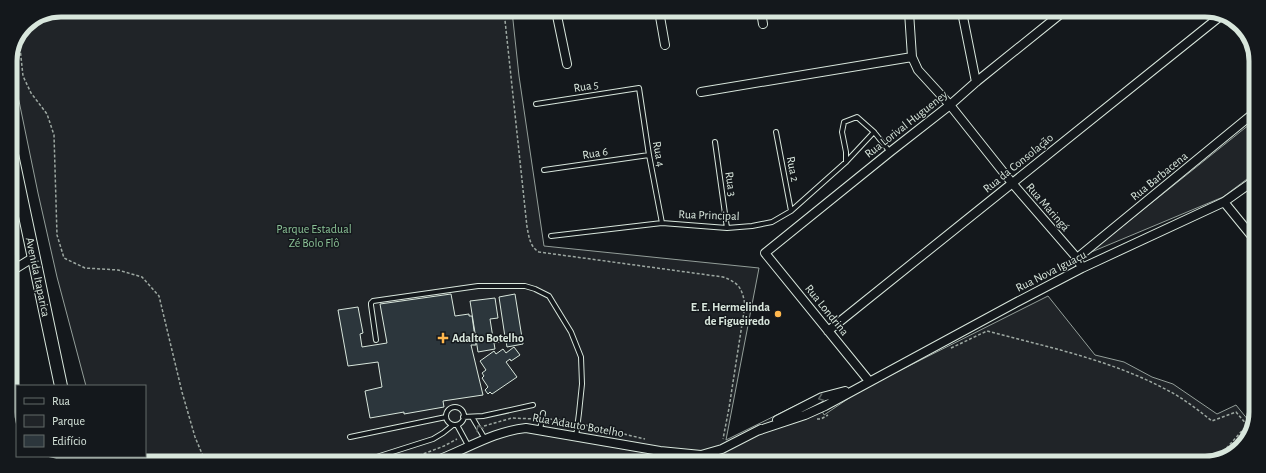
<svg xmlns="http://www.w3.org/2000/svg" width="1266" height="473" viewBox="0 0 1266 473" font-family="'Alegreya Sans',sans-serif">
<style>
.green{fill:#202428;stroke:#939e99}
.building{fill:#2c363c;stroke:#d8e6dc}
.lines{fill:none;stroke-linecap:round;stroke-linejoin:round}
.lane-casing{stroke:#d8e6dc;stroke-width:6}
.street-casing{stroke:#d8e6dc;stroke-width:10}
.secondary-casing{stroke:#d8e6dc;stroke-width:14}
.path{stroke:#9da8a2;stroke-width:1.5;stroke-dasharray:3 2;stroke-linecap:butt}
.lane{stroke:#14181c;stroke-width:4}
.street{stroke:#14181c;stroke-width:8}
.secondary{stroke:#14181c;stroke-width:12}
.oneway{stroke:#59605f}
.poi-dot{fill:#ffb74d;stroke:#14181c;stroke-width:1.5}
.labels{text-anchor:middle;stroke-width:3;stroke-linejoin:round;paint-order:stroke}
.street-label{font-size:12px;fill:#d8e6dc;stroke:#14181c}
.park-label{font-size:12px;fill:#8ac095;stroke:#14181c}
.poi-label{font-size:12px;font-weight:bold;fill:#d8e6dc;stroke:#14181c;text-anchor:end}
.rim{fill:none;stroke:#d8e6dc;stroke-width:5}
</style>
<rect width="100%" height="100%" fill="#14181c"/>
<path class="green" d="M61 10 512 11 519 76 544 246 759 268 726 440 815 396 824 415 861 390 1048 296 1095 355 1124 362 1152 377 1173 384 1217 414 1236 405 1253 426V429L1234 454 1205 463 104 460 103 456H145V386H86L57 277 38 193 19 101 10 66V58L25 25Z
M1255 120V173L1223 197 1089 253Z"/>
<path class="building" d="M451 294 455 316 469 314V316H472L476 345H471L483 395 443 401 444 407 404 414V412L370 418 365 391 382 387 378 362 348 366 338 310 358 307 363 333 360 334 362 347 387 343 380 304Z
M515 294 523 344 507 347 506 341 494 343 495 349 478 352 470 301 495 298 498 318 490 319 493 338 505 337 499 297Z
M514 347 520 355 511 361 510 359 506 362 517 377 492 394 490 392 488 394 485 390 488 387 482 378 484 376 482 373 486 370 480 361 494 351 496 354 503 349 506 353Z"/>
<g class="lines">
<defs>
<path id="lane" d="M536 104 639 88 649 155 662 223
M776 132 791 211
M715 142 727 228
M846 162V152L842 132 844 122 857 117 874 132 890 152
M544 170 649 155
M551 236 662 223 727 228 752 226 772 222 791 211 846 162 874 132
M376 340 371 305V303L373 301 478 286H525L535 289 549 296 571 332 581 357 582 384 579 413 576 437
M446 416a9 9 0 1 1 18 0a9 9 0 1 1-18 0Z
M463 417 483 416 533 405
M472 417 485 439
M457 425 469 447
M540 430 543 413
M350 437 446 417
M711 453 718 462
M364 461 433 439 443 433 453 425"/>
<path id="street" d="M556 11 567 64
M659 11 665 45
M761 12 763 24
M909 12 912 57 918 70 950 105 1012 183 1077 258 1082 268
M962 12 976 82
M701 92 912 57
M1224 202 1255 240
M1077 258 1255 112
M10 272 34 257
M828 331 1223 14
M869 381 765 253 890 152 950 105 976 82 1063 12
M777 420 822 397 845 391
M757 431 805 415 825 406 1017 302 1082 268 1224 202 1255 180
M435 461C465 450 494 431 526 428L660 451 701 455 722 449 761 429"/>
<path id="secondary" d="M10 145 61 386
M81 456 82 460"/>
</defs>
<use href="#lane" class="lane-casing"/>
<use href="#street" class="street-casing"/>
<use href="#secondary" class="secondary-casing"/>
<path class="path" d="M504 11 527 227C529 237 530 247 539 252L723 277C740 283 742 289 745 305L729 408 723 439
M19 38 23 76 31 93 47 114 54 135 57 235 64 258 85 268 118 270 142 277 159 296 182 392 195 437 205 461
M951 348 987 331C1048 347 1111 360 1167 390 1183 398 1198 410 1212 421L1236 412 1247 425 1216 460
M549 419 560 420 571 422
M817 419H821L828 415
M585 425 645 439
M484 426 512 418 535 419
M726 456 734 462
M405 461 444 446 457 439"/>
<use href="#lane" class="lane"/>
<use href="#street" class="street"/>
<use href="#secondary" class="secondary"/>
</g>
<defs><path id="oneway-chevron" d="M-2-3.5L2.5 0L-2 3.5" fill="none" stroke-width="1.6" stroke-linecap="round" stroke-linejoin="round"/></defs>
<g class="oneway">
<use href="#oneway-chevron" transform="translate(821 398) rotate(160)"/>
<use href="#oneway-chevron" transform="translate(479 428) rotate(-118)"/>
</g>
<g class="poi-dot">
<circle cx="778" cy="314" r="4"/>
<path d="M441 332h4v4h4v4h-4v4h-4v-4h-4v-4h4z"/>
</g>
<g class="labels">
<g class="street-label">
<text transform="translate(586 86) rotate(-9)" y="4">Rua 5</text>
<text transform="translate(906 124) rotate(-38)" y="4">Rua Lorival Hugueney</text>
<text transform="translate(595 153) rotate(-9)" y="4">Rua 6</text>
<text transform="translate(659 154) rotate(80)" y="4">Rua 4</text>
<text transform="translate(1018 163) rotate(-39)" y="4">Rua da Consolação</text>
<text transform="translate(793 169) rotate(79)" y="4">Rua 2</text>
<text transform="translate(1159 176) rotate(-39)" y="4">Rua Barbacena</text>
<text transform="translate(731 184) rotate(82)" y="4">Rua 3</text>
<text transform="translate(1048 207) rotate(49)" y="4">Rua Maringá</text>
<text transform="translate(709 215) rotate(2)" y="4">Rua Principal</text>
<text transform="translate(1051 271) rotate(-27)" y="4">Rua Nova Iguaçu</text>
<text transform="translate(38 277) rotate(78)" y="4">Avenida Itaparica</text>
<text transform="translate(827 310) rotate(51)" y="4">Rua Londrina</text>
<text transform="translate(578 425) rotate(10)" y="4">Rua Adauto Botelho</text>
</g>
<g class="park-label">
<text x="314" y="233">Parque Estadual<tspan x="314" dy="14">Zé Bolo Flô</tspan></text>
</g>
<g class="poi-label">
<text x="770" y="311">E. E. Hermelinda<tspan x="770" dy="14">de Figueiredo</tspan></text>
<text x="452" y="342" text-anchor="start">Adalto Botelho</text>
</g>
</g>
<path d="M0 0H1266V473H0ZM61 17H1205A44 44 0 0 1 1249 61V412A44 44 0 0 1 1205 456H61A44 44 0 0 1 17 412V61A44 44 0 0 1 61 17Z" fill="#14181c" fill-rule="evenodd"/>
<path class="rim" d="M61 17H1205A44 44 0 0 1 1249 61V412A44 44 0 0 1 1205 456H61A44 44 0 0 1 17 412V61A44 44 0 0 1 61 17Z"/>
<rect x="16" y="385" width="130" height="72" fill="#14181c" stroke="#626a69"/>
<rect x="24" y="398" width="20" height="6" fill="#14181c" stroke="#626a69"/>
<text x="52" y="405" font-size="12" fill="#d8e6dc">Rua</text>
<rect x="24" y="415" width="20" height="12" fill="#202428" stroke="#626a69"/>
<text x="52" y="425" font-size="12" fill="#d8e6dc">Parque</text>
<rect x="24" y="435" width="20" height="12" fill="#2c363c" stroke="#626a69"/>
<text x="52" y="445" font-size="12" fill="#d8e6dc">Edifício</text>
</svg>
